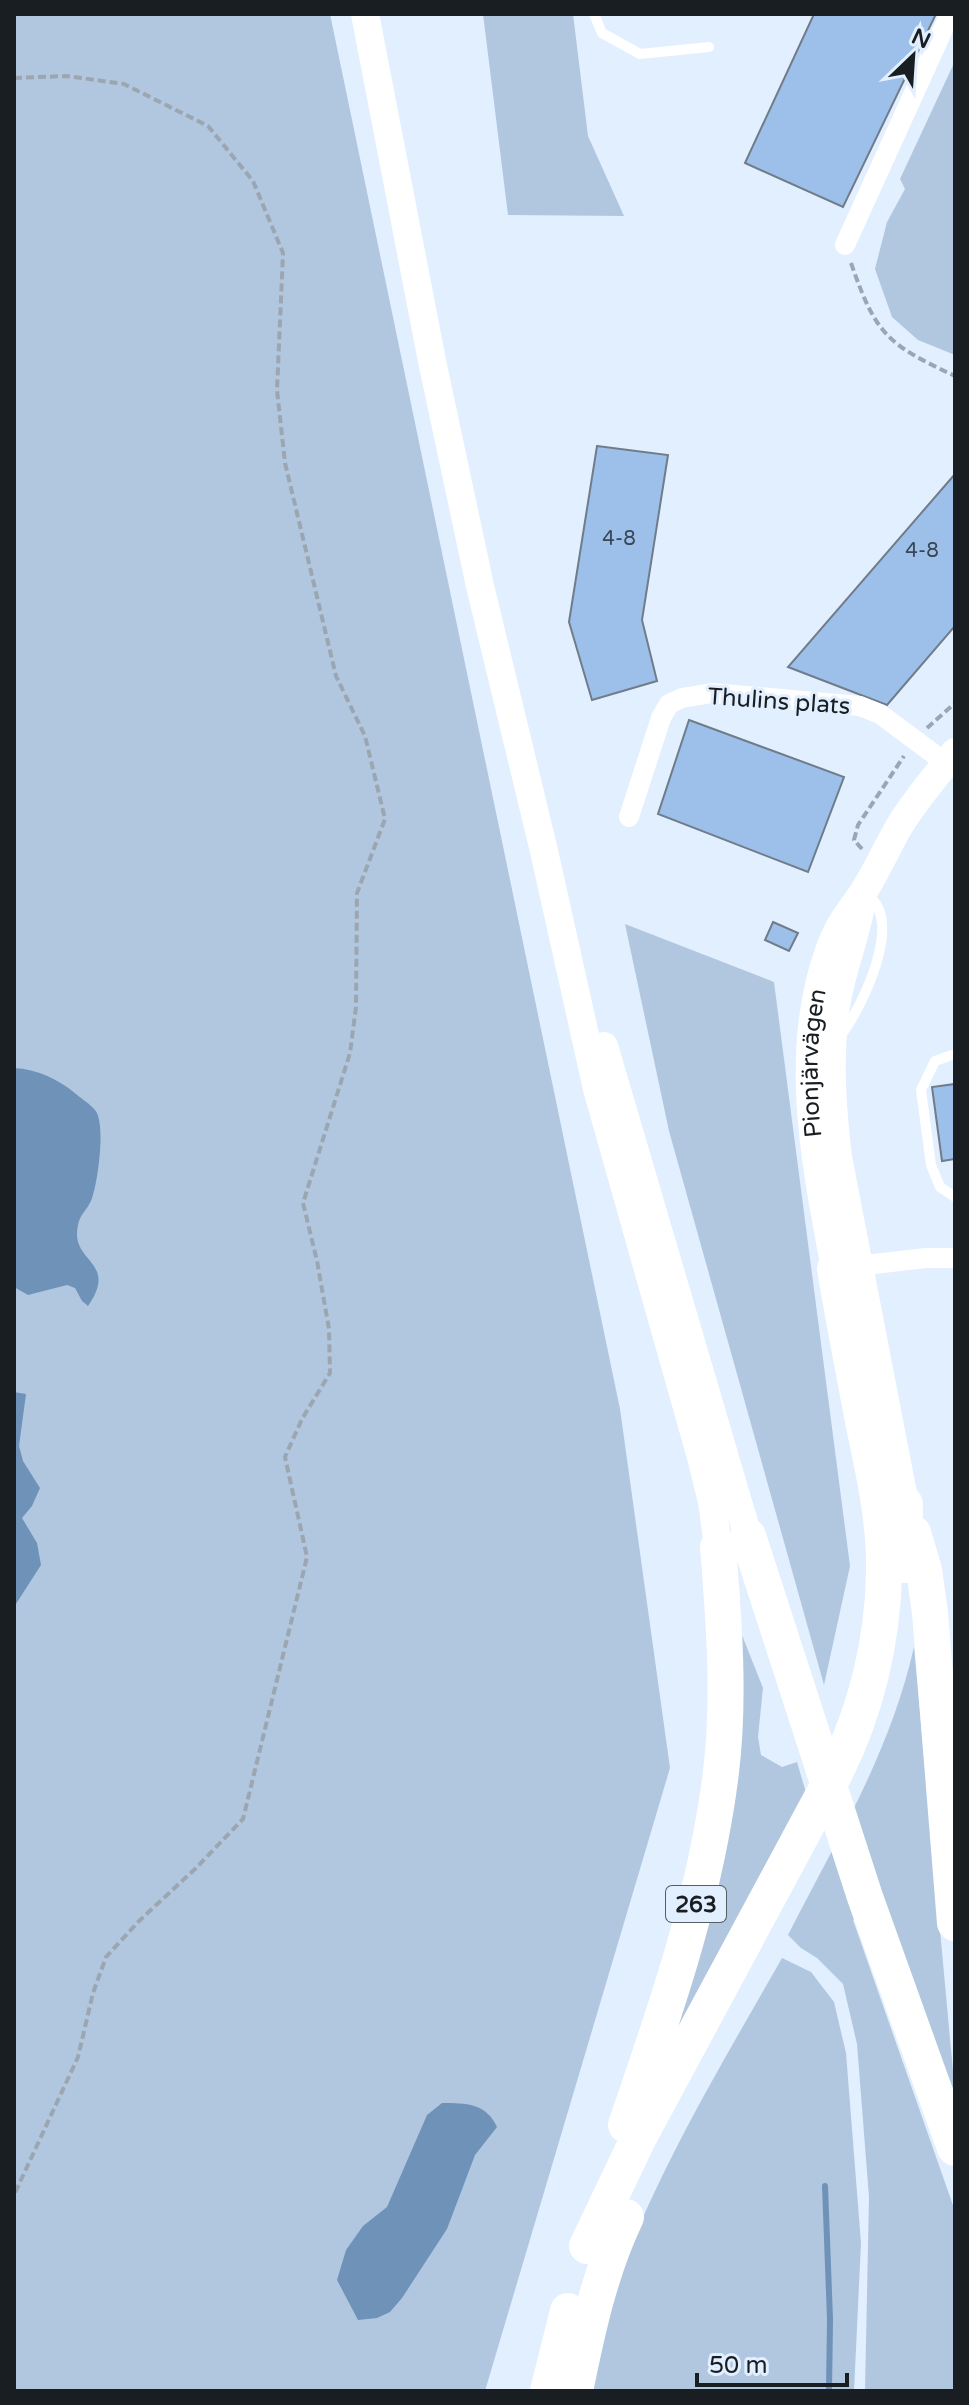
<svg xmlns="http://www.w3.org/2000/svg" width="969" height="2405" viewBox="0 0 969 2405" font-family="'Varela Round',sans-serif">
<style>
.green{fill:#b1c7df}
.water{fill:#6f92b8}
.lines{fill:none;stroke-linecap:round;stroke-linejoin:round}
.stream{stroke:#6f92b8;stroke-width:6}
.building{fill:#9cc0e9;stroke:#707c89;stroke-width:2}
.path{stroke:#9ba6b1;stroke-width:4;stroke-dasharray:8 4;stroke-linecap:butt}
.lane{stroke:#fff;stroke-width:10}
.street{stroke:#fff;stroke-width:20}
.secondary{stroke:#fff;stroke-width:28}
.highway{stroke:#fff;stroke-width:36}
.labels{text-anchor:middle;stroke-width:6;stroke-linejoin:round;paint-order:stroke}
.number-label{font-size:20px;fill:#3a4654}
.shield{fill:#e2effe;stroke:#555d65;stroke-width:2}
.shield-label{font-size:22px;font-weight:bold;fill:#191e23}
.street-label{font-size:24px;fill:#191e23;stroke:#e2effe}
</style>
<rect width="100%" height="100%" fill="#e2effe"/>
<path class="green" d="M14 14H330L620 1409 670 1768 485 2391H14Z
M483 14H573L588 136 624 216 508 215Z
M955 61V355L918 340 892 317 875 269 887 222 905 189 900 179Z
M625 924 774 982 850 1566 824 1685 669 1131Z
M736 1620 763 1688 758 1737 761 1755 782 1767 797 1762 809 1803 653 2084Z
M914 1647 955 2093 913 1995 878 1898 853 1920 955 2211V2391H865L869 2197 857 2044 843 1984 817 1958 801 1948 788 1935C837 1839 890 1753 914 1647Z
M782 1958 811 1972 834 2002 846 2053 861 2243 854 2391H587C615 2238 706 2092 782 1958Z"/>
<path class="water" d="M14 1068C37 1069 58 1079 76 1094 82 1099 90 1104 95 1110 106 1123 98 1179 93 1195 88 1213 78 1211 77 1234 77 1263 117 1264 88 1306L82 1301 75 1288 67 1285 28 1295 14 1287Z
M14 1392 26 1394 19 1446 23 1461 40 1488 32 1506 22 1518 37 1543 41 1565 14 1607Z
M442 2103C466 2103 486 2103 497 2127L475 2155 447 2229 402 2298 390 2312 377 2318 358 2320 337 2280 346 2250 363 2226 387 2207 427 2115Z"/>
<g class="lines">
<path class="stream" d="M825 2186 830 2319 829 2391"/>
</g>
<path class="building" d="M814 14H936L843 207 745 163Z
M597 446 668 455 642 620 657 681 592 700 569 622Z
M955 474V626L887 705 788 667Z
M689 720 844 777 808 872 658 814Z
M773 922 798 933 789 951 765 940Z
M955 1084V1159L942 1161 932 1087Z"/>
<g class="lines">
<path class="path" d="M14 78 67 76 124 84 208 126 253 181 283 253 277 390 285 463 336 676 365 736 385 819 357 893 356 1007 350 1053 303 1203 317 1261 329 1329 330 1373 302 1419 285 1457 307 1557 243 1819 195 1869 139 1921 106 1957 93 1993 78 2057 14 2195
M851 263C876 335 887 344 955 376
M927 728 955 703
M862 849 854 840 858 825 904 756"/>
<path class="lane" d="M594 14 602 33 640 54 709 47
M841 1035C862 1008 906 917 866 895
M955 1054 935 1061 921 1090 931 1165 940 1187 955 1197"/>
<path class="street" d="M845 245 950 14
M629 817 661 718 669 704 682 698 712 693 860 706 880 714 946 763
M848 1267 926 1258H955"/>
<g class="secondary">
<path d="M365 14 432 361 480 586 544 851 597 1089 701 1457 712 1502 718 1547"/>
<path d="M863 893C859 930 843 964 837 1001 828 1053 832 1105 838 1157L905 1504"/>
<path d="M604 1046 748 1536"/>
<path id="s1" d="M835 1269C816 1166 792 1054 829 951 838 925 847 915 862 894 876 873 887 847 900 825 916 799 936 776 955 752"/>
</g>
<path class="highway" d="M913 1533 924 1570 930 1613 955 1923
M748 1536 865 1897 955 2148
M904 1565 905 1504
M626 2125C666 2009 706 1895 721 1772 730 1698 724 1621 718 1547
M587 2246 638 2139 835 1773C866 1711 883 1641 884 1572 885 1523 874 1473 864 1426 854 1374 844 1322 835 1269
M548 2391 568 2311
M575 2391C587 2332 600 2271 626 2217"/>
</g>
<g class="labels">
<g class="number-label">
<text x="619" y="545">4-8</text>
<text x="922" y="557">4-8</text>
</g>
<rect class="shield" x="666" y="1886" width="60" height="36" rx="6"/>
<g class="shield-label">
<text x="696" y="1912">263</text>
</g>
<g class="street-label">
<text transform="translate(779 701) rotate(4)" y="8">Thulins plats</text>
<text dy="8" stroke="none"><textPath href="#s1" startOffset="208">Pionjärvägen</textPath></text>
</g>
</g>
<rect width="969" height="2405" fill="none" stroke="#191e23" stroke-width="32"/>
<g transform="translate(913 56) rotate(25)" stroke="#e2effe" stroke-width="6" paint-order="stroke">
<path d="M0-6L14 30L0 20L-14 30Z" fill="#191e23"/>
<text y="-12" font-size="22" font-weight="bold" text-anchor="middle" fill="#191e23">N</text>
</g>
<path d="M697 2373v12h150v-12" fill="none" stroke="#191e23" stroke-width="4"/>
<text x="709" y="2373" font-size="24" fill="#191e23" stroke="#e2effe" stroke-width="6" paint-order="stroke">50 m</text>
</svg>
